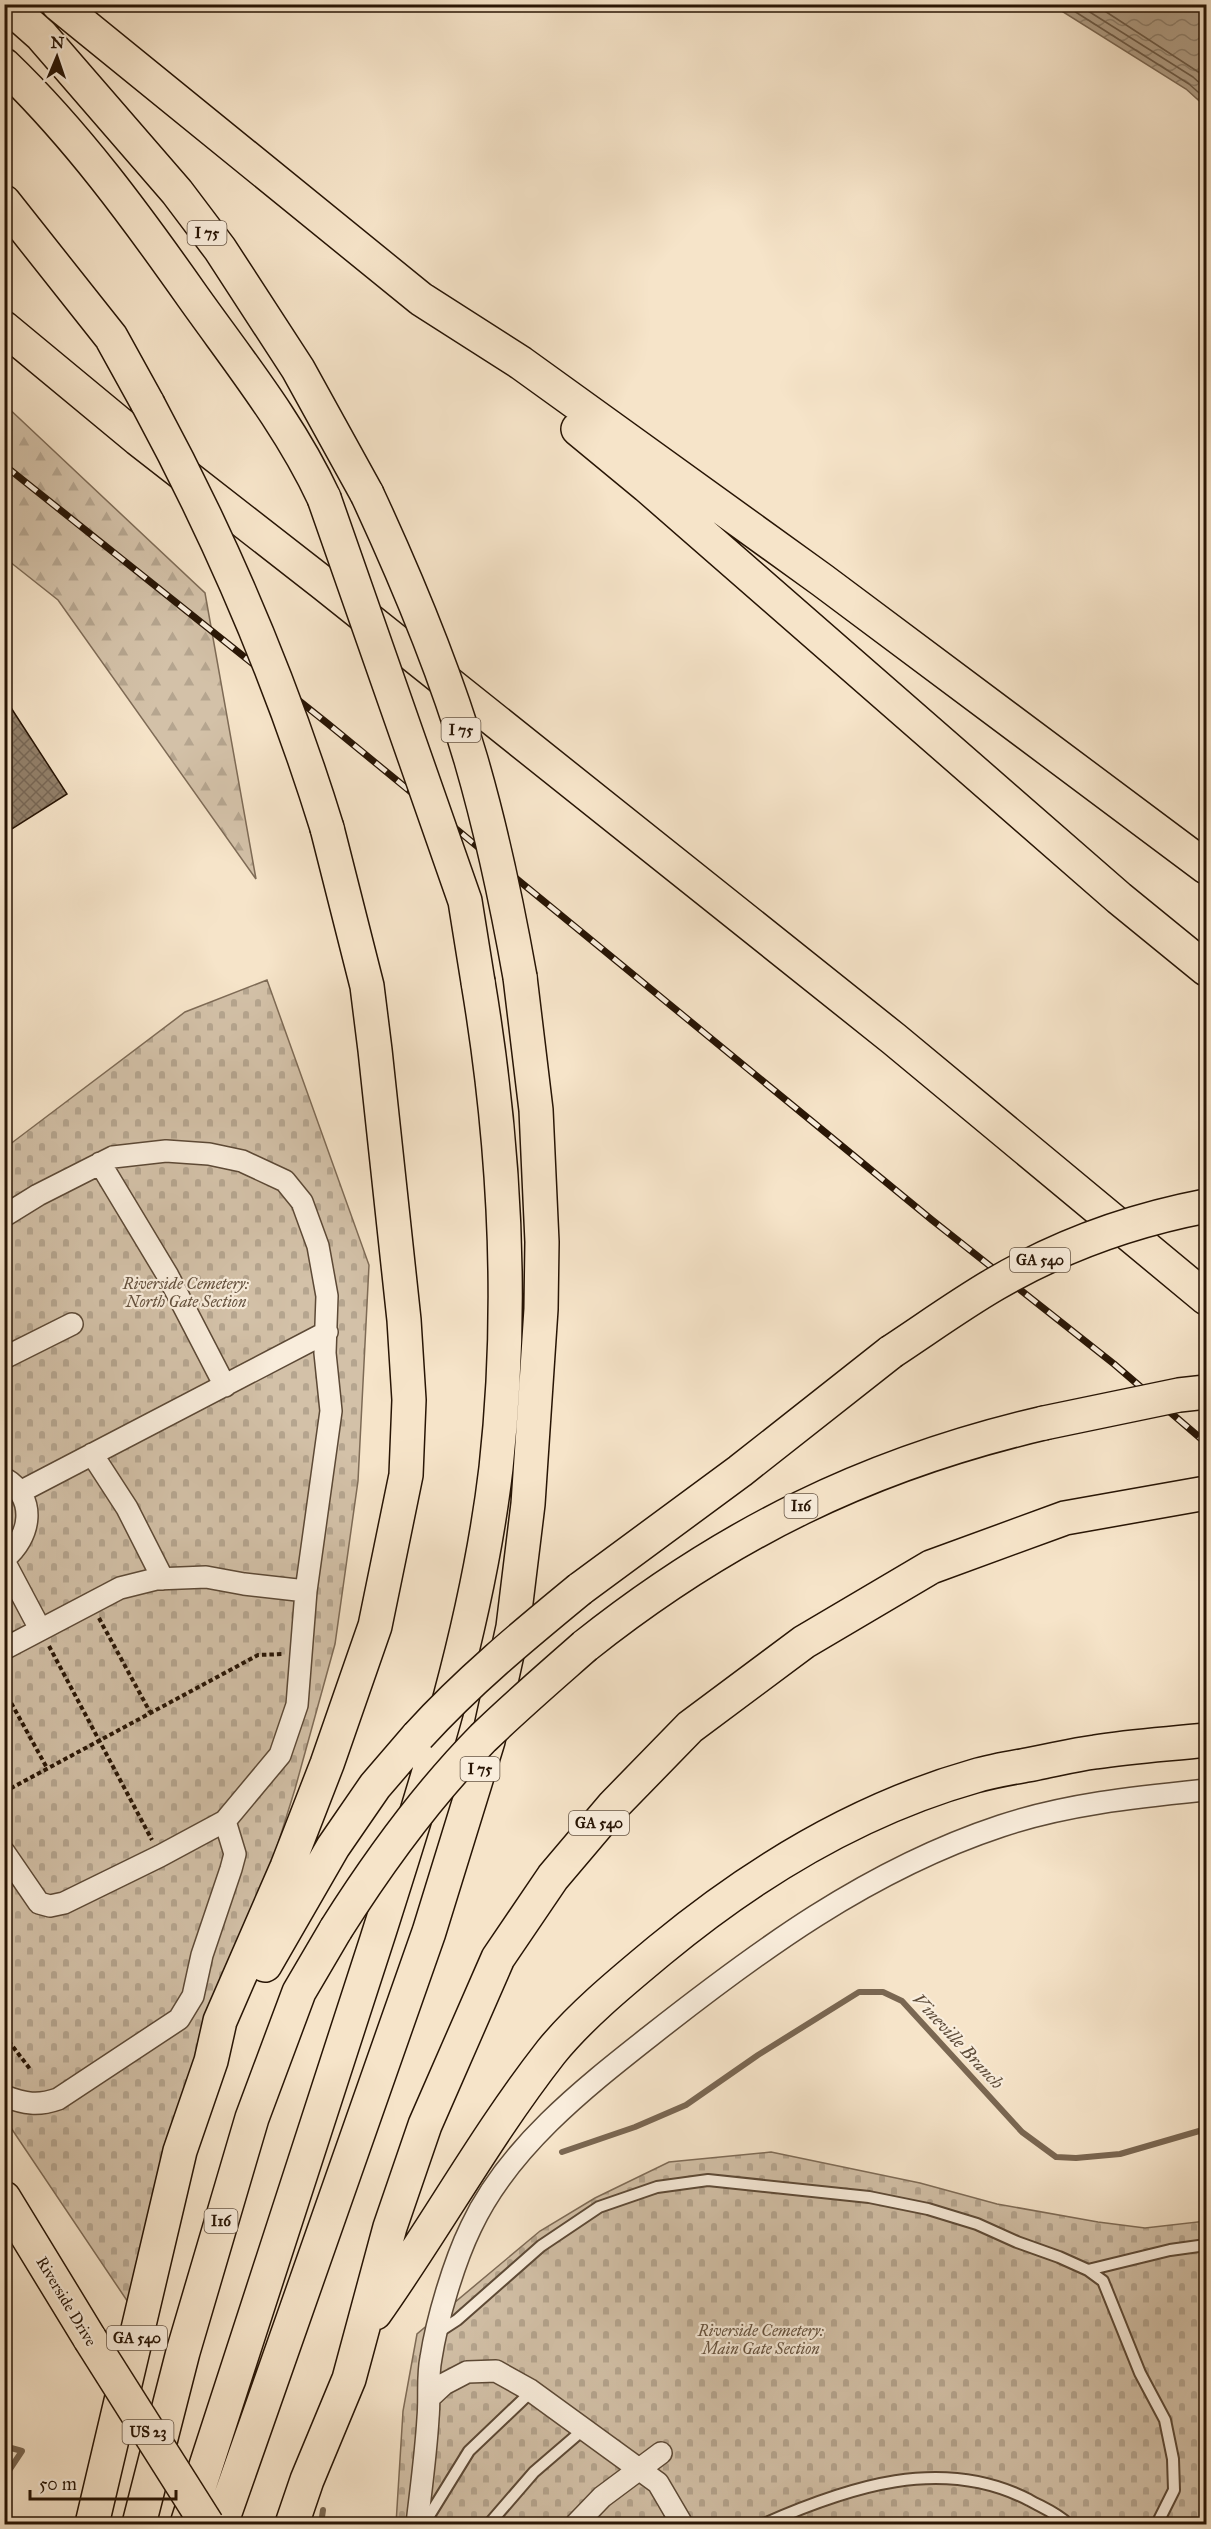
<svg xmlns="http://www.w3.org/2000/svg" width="1211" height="2529" viewBox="0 0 1211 2529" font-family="'IM FELL Great Primer',serif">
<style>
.forest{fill:url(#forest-firs);stroke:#7e6b56;stroke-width:1.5}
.cemetery{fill:url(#cemetery-stones);stroke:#7e6b56;stroke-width:1.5}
.water{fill:url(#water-waves);stroke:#7a6752;stroke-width:1.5}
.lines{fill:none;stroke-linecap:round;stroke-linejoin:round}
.shore{stroke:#6c5a46;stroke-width:1.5}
.stream{stroke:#7a6752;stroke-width:6}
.building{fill:url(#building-cross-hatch);stroke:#281505;stroke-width:1.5}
.service-casing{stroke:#5c4936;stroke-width:14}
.minor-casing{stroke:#5c4936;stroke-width:24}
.primary-casing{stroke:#281505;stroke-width:36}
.motorway-casing{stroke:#281505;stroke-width:36}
.path{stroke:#281505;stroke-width:4;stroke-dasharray:4.5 3;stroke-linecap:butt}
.service{stroke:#f9eddc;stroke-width:10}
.minor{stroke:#f9eddc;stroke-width:21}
.primary{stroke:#f6e4c9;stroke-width:33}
.motorway{stroke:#f6e4c9;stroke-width:33}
.rail-casing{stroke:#281505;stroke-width:7}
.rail{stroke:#f9eddc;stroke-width:4.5;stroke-dasharray:14;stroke-linecap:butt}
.primary-bridge-casing{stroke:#281505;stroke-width:36;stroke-linecap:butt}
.motorway-bridge-casing{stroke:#281505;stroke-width:36;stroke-linecap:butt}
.primary-bridge{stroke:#f6e4c9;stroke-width:33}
.motorway-bridge{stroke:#f6e4c9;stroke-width:33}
.labels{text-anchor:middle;stroke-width:4.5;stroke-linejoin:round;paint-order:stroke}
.shield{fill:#f9eddc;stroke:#675646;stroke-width:1.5}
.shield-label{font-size:15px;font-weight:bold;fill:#281505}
.park-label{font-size:16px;font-style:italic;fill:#64513e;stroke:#f9eddc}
.street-label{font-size:16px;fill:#281505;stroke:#f9eddc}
.water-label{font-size:18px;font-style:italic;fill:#5e4c39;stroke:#f9eddc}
</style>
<defs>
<pattern id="forest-firs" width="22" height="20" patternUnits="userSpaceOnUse" patternTransform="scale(1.5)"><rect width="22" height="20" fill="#d3c1a8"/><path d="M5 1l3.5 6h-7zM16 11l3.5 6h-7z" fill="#b5a58f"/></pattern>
<pattern id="cemetery-stones" width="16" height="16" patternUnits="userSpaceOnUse" patternTransform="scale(1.5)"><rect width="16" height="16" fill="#d3c1a8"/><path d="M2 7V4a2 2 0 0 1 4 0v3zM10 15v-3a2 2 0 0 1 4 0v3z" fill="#b5a58f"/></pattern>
<pattern id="water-waves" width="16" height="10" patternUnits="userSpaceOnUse" patternTransform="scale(1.5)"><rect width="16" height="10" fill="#b09e86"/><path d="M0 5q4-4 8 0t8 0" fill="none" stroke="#8f806c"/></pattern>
<pattern id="building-cross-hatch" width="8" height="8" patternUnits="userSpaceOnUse" patternTransform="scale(1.5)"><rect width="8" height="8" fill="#93816b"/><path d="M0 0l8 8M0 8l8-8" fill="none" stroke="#786856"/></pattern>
</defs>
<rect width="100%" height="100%" fill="#f6e4c9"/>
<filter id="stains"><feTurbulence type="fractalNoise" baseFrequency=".00333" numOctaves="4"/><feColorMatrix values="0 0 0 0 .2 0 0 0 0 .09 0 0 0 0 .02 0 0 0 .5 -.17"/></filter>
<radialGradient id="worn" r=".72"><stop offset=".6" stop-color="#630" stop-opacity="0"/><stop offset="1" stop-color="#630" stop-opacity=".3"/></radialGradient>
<path class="forest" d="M4 404 205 593 256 879 58 600 5 558Z"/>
<path class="cemetery" d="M267 980 369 1265 358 1481 335 1644 295 1789 194 2114 136 2314 5 2119V1148L185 1012Z
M771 2152 920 2183 997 2204 1098 2222 1145 2228 1206 2221V2524H396L403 2411 417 2334 540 2231 595 2198 669 2162Z"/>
<path class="water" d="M1052 5H1206V107L1186 89Z"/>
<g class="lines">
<path class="shore" d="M1063 4 1189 84 1206 99
M1077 4 1193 77 1206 89
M1094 4 1206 77"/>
<path class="stream" d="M562 2152 635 2127 686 2105 758 2055 859 1992H883L902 2001 1022 2132 1056 2157 1076 2158 1120 2154 1206 2129
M4 2446 22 2451 4 2478
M321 2524 323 2510"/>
</g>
<path class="building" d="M4 697 67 794 4 834Z"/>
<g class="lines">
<defs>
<path id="service" d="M1088 2270 1170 2250 1206 2245
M437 2333 457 2320 541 2246 599 2207 657 2187 708 2180 869 2197 928 2209 977 2224 1017 2242 1059 2257 1088 2270 1103 2281 1140 2373 1165 2420 1173 2459 1174 2490 1157 2524
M424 2524 469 2451 532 2391
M489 2524 534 2472 584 2429
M764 2524C848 2487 942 2455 1029 2500 1043 2508 1057 2513 1068 2524"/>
<path id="minor" d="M100 1163 168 1276 225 1386
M4 1216 38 1195 113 1157 166 1151 209 1154 242 1161 285 1181 302 1202 318 1246 327 1296 325 1353 331 1411 306 1591 297 1705 280 1755 225 1821 160 1856 64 1903 50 1906 39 1903 4 1852
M4 1358 72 1324
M92 1454 127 1508 163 1579
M4 1478C38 1498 31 1537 4 1559
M20 1492 327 1332
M4 1561 40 1629
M4 1649 120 1588 156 1579 206 1577 244 1584 306 1591
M4 2096C25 2104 38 2106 58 2099L179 2019 193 1996 202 1955 231 1869 235 1854 225 1821
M429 2398 444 2384 467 2372 496 2371 530 2390 658 2483 682 2524
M417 2524C421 2489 426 2453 428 2418 430 2398 427 2377 431 2358 437 2319 454 2262 471 2227 508 2148 583 2089 649 2037 758 1951 868 1870 1001 1826 1067 1804 1138 1797 1206 1790
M576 2524 602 2497 661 2453"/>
<path id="primary" d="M4 2198 90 2339"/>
<path id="motorway" d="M6 4 41 35 177 192 220 249 298 369 367 494
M58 4 421 299 521 363 822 580 1206 867
M4 65C76 134 136 216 193 297 240 363 290 425 324 498
M4 202 111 337 148 404
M4 328 138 439 324 584 894 1039 1206 1298
M578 429 647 486 1119 898 1206 969
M580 1589 740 1471 891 1352
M585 1646C726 1534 868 1464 1044 1423
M265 1965 333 1847 375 1786 418 1736
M375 2313C436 2227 486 2135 551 2052 581 2015 624 1980 660 1950 753 1873 858 1809 975 1776 992 1771 1010 1768 1027 1765 1050 1761 1072 1755 1095 1752 1132 1746 1170 1744 1206 1740
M92 2524 180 2151 211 2061 220 2021 287 1867 327 1764 375 1626 406 1475 409 1400 404 1320 375 1050 367 986 327 828
M139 2524 183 2352 252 2118 299 1992 336 1929
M187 2524C250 2329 315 2135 377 1939 426 1785 477 1629 496 1468 514 1305 505 1144 478 982
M221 2524 429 1932 488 1741 513 1627 528 1504 541 1309 542 1242 536 1110 520 977
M292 2524 307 2480 349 2379 390 2227 425 2125 498 1958 553 1877 614 1805 690 1727 804 1642 931 1567 1065 1518 1206 1493"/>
</defs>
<use href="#service" class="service-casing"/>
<use href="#minor" class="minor-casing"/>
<use href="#primary" class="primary-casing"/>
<use href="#motorway" class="motorway-casing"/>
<path class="path" d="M99 1618 150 1712
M49 1646 152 1840
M4 1690 47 1768
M4 1792 258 1655 284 1654
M4 2035 30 2069"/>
<use href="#service" class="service"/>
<use href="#minor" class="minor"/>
<use href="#primary" class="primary"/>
<use href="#motorway" class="motorway"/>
<defs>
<path id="rail" d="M4 465 327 723 932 1220 1114 1364 1206 1443"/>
</defs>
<use href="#rail" class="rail-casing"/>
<use href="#rail" class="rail"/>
<defs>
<path id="primary-bridge" d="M90 2339 207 2524"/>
<path id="motorway-bridge" d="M148 404C222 541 281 679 327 828
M367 494C407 580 444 668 471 760 492 832 507 904 520 977
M324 498 465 901 478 982
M891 1352C926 1329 959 1305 995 1284 1060 1246 1133 1220 1206 1206
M1044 1423 1179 1395 1206 1392
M418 1736C467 1682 524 1635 580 1589
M336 1929C379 1861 426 1796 483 1738 516 1706 551 1676 585 1646"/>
</defs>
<use href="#primary-bridge" class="primary-bridge-casing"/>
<use href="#motorway-bridge" class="motorway-bridge-casing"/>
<use href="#primary-bridge" class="primary-bridge"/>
<use href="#motorway-bridge" class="motorway-bridge"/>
</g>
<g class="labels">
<g class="shield">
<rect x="187.5" y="221" width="39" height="24" rx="4.5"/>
<rect x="441.5" y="718" width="39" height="24" rx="4.5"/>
<rect x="1010" y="1248" width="60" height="24" rx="4.5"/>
<rect x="784.5" y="1494" width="33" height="24" rx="4.5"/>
<rect x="460.5" y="1757" width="39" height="24" rx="4.5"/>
<rect x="569" y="1811" width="60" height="24" rx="4.5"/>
<rect x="204.5" y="2209" width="33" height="24" rx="4.5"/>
<rect x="107" y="2326" width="60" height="24" rx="4.5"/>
<rect x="122.5" y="2420" width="51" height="24" rx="4.5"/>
</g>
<g class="shield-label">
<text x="207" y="238">I 75</text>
<text x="461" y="735">I 75</text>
<text x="1040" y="1265">GA 540</text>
<text x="801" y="1511">I16</text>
<text x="480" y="1774">I 75</text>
<text x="599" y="1828">GA 540</text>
<text x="221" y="2226">I16</text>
<text x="137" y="2343">GA 540</text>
<text x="148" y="2437">US 23</text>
</g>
<g class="park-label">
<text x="186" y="1289">Riverside Cemetery:<tspan x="186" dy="18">North Gate Section</tspan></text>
<text x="761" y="2336">Riverside Cemetery:<tspan x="761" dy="18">Main Gate Section</tspan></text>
</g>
<g class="street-label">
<text transform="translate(67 2301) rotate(59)" y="6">Riverside Drive</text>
</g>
<g class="water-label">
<text transform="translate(958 2041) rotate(47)" y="6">Vineville Branch</text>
</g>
</g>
<rect width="1211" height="2529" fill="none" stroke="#f6e4c9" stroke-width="24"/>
<rect x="6" y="6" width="1199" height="2517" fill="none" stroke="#281505" stroke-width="3"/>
<rect x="12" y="12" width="1187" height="2505" fill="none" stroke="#281505" stroke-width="1.5"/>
<g transform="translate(57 57) rotate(2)" stroke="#f9eddc" stroke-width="4.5" paint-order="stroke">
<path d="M0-4.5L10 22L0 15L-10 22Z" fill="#281505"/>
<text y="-9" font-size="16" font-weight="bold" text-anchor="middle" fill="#281505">N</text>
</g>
<path d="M30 2490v9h146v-9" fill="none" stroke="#281505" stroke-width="3"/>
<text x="39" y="2490" font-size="18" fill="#281505" stroke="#f9eddc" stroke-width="4.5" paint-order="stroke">50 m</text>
<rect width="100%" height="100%" filter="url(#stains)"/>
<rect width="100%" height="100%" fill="url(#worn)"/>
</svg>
